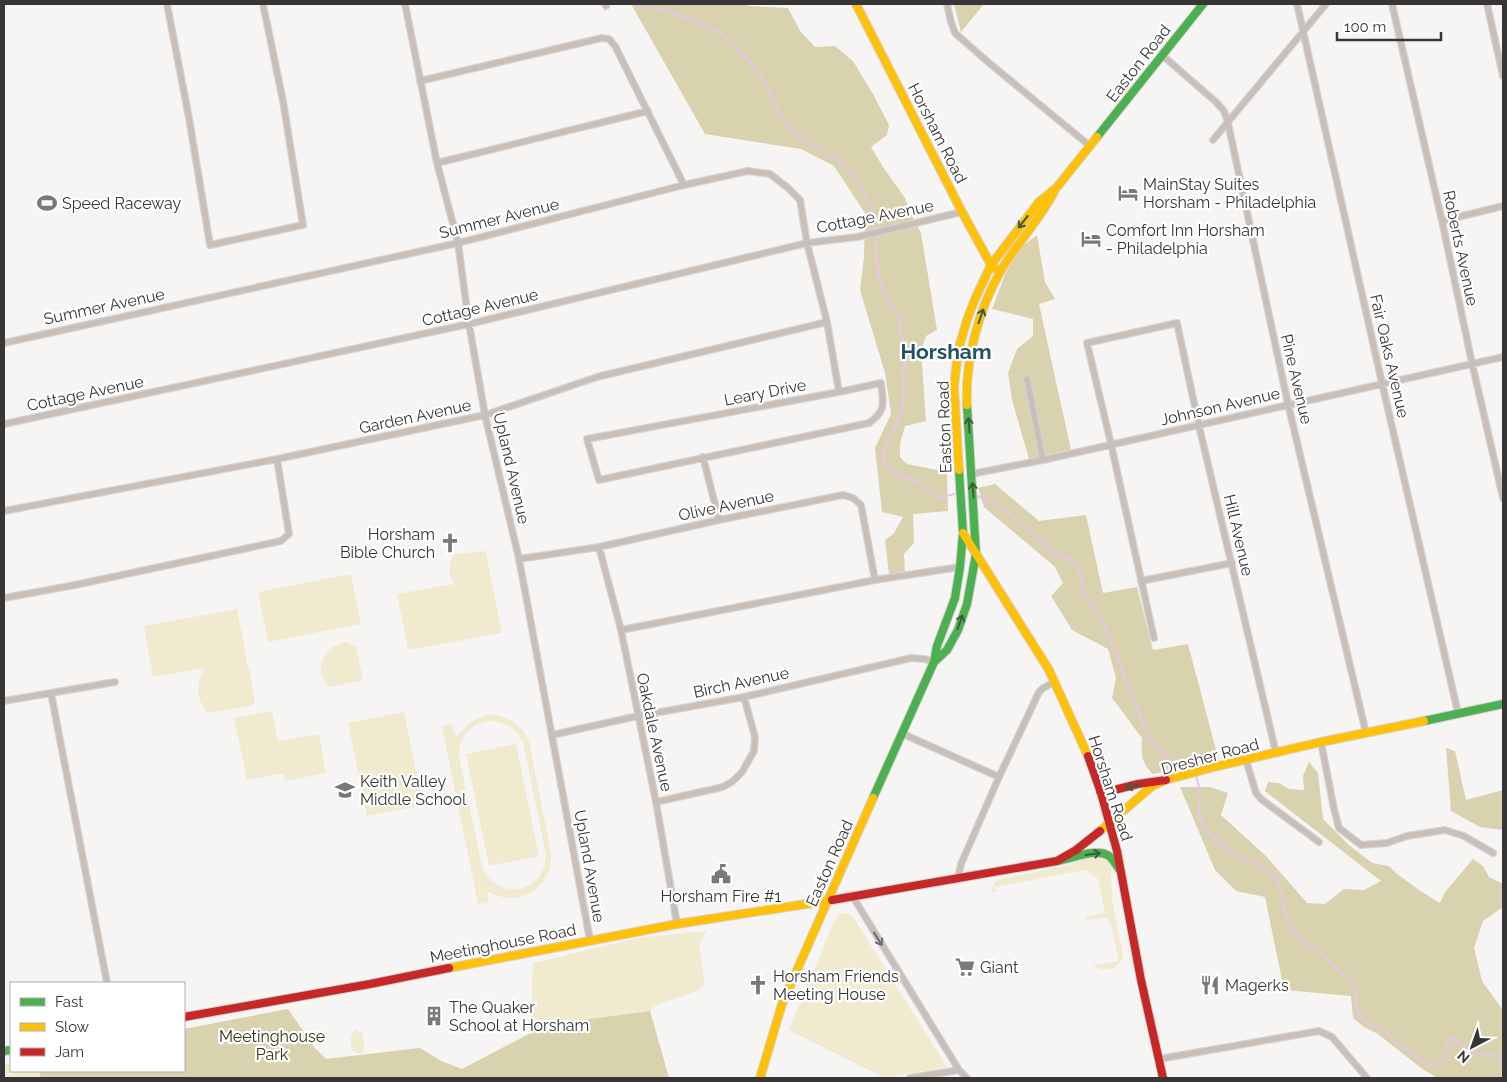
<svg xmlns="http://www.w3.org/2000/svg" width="1507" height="1082" viewBox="0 0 1507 1082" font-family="Raleway,sans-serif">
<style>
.green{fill:#f0ebcf;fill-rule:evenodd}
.forest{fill:#d9d2ae}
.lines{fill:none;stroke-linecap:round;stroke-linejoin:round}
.stream{stroke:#e8c5e9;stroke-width:2}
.street-casing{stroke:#d4d2d2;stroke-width:8}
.fast-casing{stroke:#d4d2d2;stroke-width:10}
.slow-casing{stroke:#d4d2d2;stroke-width:10}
.jam-casing{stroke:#d4d2d2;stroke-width:10}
.street{stroke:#c7bfb8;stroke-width:5.5}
.fast{stroke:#4caf50;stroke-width:8}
.slow{stroke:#ffc107;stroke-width:8}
.jam{stroke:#c62828;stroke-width:8}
.oneway{stroke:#3d5a3d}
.oneway2{stroke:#716c69}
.labels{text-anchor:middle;stroke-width:4.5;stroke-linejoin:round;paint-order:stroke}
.street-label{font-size:16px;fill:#373535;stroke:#fff}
.poi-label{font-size:16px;fill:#373535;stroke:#fff;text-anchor:start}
.park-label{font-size:16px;fill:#393416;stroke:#fff}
.district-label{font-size:21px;font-weight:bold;fill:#205263;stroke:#fff}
</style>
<rect width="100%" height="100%" fill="#f7f5f4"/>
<path class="green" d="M484 551 486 553 502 633 408 650 397 594 454 584C448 574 448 564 454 554Z
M351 574 361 624 268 642 258 592Z
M237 609 247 660 246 661 249 668 255 702 252 706 208 713C195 698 196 685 204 668L153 677 144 626Z
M346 642 356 646 363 680 330 687C311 671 324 645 346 642Z
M272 711 278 741 319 734 326 773 285 781 284 773 247 780 234 718Z
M404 712 423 805 367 816 348 723Z
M496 715C511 718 522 726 529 741L551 853C553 878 534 900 507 898 500 897 494 894 488 892L487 894 489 903 478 904 442 726 452 724 455 735 457 737C467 723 478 715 496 715ZM492 721C506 723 516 729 523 742L546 855C545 892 501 902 483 870L459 757C458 737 472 722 492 721Z
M516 744 539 856 489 866 466 754Z
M1098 856 1108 860 1111 865 1112 899 1123 956C1120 969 1104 974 1093 965L1119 961 1111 924 1106 918 1086 920 1084 917 1105 913 1098 879 1085 870 995 887 996 892H991L995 882 999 879 1070 865 1078 860Z
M847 913 853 917 947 1067 885 1078 789 1030 834 921 840 914Z
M706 931 699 945 705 984 699 990 655 1006 650 1011 669 1078H4V1065L11 1064V1071H184V1029L288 1009 314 1047 326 1059 420 1048 441 1061 462 1069 537 1030 531 1011 533 963 637 938Z
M356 1030 362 1033 363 1039 365 1045 363 1052 360 1054 353 1051C349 1046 350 1034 356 1030Z"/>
<path class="forest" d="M631 4H747L748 6 788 8 800 31 815 47 835 46 853 61 873 94 889 125 887 135 871 147 883 167 905 198 910 212 921 233 937 330 926 336 921 351 926 421 905 426 900 444V457L907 464 947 472 948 511 913 514 914 543 904 554 905 573 889 575 885 540 894 533 903 517 882 512 875 448 891 414 885 373 860 290 864 257 865 213 834 166 801 149 705 134Z
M954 4H984L961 32Z
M1037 235 1045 282 1055 299 1039 304 1071 450 1029 459 1012 400 1008 373 1017 349 1033 336V319L992 309 1006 272 1021 247Z
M995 484 1039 521 1086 515 1103 593 1137 587 1153 650 1188 644 1219 761 1153 774C1141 763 1141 754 1142 738 1131 725 1123 711 1112 698L1116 678 1108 649 1072 630 1051 596 1063 583 1055 567 984 507 978 488Z
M1446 748 1455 751 1466 800 1503 790V830L1480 827 1451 811Z
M1309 762 1318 773 1323 819 1349 845 1372 863 1389 866 1397 874 1419 890 1440 903 1445 892 1473 859 1483 866 1489 877 1503 884V907L1483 921 1474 948 1482 981 1503 1010V1078H1437L1421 1068 1378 1034 1364 1027 1353 1018 1351 996 1284 990 1265 897 1236 891 1215 870 1180 787H1210L1228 793 1221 815 1267 857 1307 903 1325 904 1344 889 1364 890 1381 881 1265 791 1268 782 1279 783 1289 789 1304 790 1303 776Z
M288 1009 314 1047 326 1059 420 1048 441 1061 462 1069 546 1025 650 1011 669 1078H41L39 1071H184V1029Z"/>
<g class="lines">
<path class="stream" d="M636 4 642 7 663 9 705 26 721 33 735 45 761 75 779 113 790 129 799 136 846 166 860 185 872 209 874 230
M875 235C878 270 876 288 900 316L899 326 905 349 903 384V408L882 455 884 464 894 473 921 484 940 498 958 493
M977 496 996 505 1012 515 1053 553 1073 560 1079 570 1083 590 1104 624 1148 736 1155 745 1162 752 1191 770
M1196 775 1200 791 1199 815 1205 828 1213 837 1235 856 1252 861 1271 872 1276 878 1280 889 1287 921 1293 932 1319 952 1352 982C1359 992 1354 1005 1359 1015 1364 1024 1377 1025 1385 1031 1390 1035 1393 1041 1398 1045 1401 1048 1405 1048 1408 1050 1424 1061 1423 1071 1444 1059L1447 1044 1452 1038C1461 1042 1467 1050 1476 1053 1485 1056 1494 1053 1503 1058"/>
<defs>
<path id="street" d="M167 4 189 118 210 245 303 225 283 101 263 4
M405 4 437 163 458 243 469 324 485 415 519 559 590 940
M605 4 606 6
M947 4 951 22 955 33 988 62 1090 146
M1297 4 1382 383 1458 713
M1392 4 1442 221 1472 363 1503 498
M1487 4 1503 76
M1162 55 1216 102 1224 111 1228 123 1288 404 1366 733
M420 81 602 38 609 39 615 46 684 185
M1213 140 1326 4
M437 163 648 111
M1442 221 1503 206
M4 343 458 243 684 185 748 171 770 174 788 188 800 200 807 243 827 322 839 392
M1027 379 1043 460
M881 383C883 403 887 410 869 423L599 480 587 439 839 392Z
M4 424 469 324 807 243 857 237 962 212
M703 457 719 520
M971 474 1043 460 1503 357
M4 511 277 459 485 415 597 377 827 322
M599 547 621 630 656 802 677 924
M519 559 599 547 719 520 843 495 853 498 861 505 875 580
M1141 581 1232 563
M4 598 75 585 281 541 289 534 277 459
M621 630 875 580 960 567
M1154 638 1111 444 1087 343 1177 323 1199 426 1276 753
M51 693 107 983
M4 701 115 682
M901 733 999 777
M552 735 638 716 744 697 911 658 925 659 934 662
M1321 742 1334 809 1339 828 1361 845 1387 843 1407 836 1445 830 1464 836 1493 853
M1246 760 1256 793 1261 799 1319 842
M656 802 723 787 733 781 742 772 754 751 755 737 744 697
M958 878 961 864 999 777 1039 692 1043 688 1055 682
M853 897 959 1070 967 1078
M1159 1059 1319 1031 1332 1037 1367 1078
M910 1078 959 1070"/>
<path id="fast" d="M1097 137 1203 4
M934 662 947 650 958 630 967 604 976 554 967 405
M1424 721 1503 704
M873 798 934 662 937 646 955 598 960 567 963 533 959 470
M1057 861C1071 859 1097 847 1109 856 1113 859 1116 865 1119 869
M4 1051 11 1050"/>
<path id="slow" d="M856 4 962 212 991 265 1000 272
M967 405C965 361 978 311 1000 272 1016 244 1039 221 1054 192
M959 470 954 387 958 351 967 320 975 299 991 265 1039 202 1057 187 1097 137
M963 533 1049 670 1088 756
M1100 831 1152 786 1166 780 1214 767 1321 742 1424 721
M449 968 677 924 832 900
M760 1078 782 1004 873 798"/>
<path id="jam" d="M1088 756 1101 793 1117 851 1141 980 1163 1078
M1100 791H1110L1138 784 1166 780
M832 900 1057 861 1076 850 1100 831
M184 1017 370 984 449 968"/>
</defs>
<use href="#street" class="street-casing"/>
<use href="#fast" class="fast-casing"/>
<use href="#slow" class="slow-casing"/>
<use href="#jam" class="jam-casing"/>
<use href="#street" class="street"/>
<use href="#fast" class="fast"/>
<use href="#slow" class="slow"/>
<use href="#jam" class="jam"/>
</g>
<defs><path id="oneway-shaft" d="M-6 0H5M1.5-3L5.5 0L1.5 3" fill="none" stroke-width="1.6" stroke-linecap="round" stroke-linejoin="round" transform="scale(1.25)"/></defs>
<g class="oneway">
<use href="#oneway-shaft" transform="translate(1023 222) rotate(128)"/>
<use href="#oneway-shaft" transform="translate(981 316) rotate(-71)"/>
<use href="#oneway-shaft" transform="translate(969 425) rotate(-94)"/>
<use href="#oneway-shaft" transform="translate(973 490) rotate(-95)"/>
<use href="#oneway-shaft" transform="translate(960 622) rotate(-71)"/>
<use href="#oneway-shaft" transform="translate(1133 786) rotate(165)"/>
<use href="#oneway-shaft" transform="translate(1093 854) rotate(-8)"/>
</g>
<use class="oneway2" href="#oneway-shaft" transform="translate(878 939) rotate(58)"/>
<defs>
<symbol id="hotel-bare" viewBox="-9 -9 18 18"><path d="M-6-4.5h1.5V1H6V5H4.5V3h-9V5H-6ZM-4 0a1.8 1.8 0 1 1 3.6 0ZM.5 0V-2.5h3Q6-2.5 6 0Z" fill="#7a7878" stroke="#fff" stroke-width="2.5" paint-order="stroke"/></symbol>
<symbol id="stadium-bare" viewBox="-9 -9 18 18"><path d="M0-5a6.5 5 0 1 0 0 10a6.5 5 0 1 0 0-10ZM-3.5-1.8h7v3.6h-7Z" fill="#7a7878" stroke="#fff" stroke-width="2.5" paint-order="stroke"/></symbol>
<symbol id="church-bare" viewBox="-9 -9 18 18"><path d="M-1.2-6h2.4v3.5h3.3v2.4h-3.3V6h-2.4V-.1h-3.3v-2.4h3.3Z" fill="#7a7878" stroke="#fff" stroke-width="2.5" paint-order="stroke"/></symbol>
<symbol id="school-bare" viewBox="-9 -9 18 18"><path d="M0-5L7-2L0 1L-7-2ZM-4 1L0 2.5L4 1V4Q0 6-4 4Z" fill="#7a7878" stroke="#fff" stroke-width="2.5" paint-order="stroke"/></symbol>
<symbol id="civic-bare" viewBox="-9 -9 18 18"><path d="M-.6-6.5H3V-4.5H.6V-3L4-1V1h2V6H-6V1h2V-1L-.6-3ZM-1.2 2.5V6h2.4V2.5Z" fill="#7a7878" stroke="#fff" stroke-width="2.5" paint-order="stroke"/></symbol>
<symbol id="supermarket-bare" viewBox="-9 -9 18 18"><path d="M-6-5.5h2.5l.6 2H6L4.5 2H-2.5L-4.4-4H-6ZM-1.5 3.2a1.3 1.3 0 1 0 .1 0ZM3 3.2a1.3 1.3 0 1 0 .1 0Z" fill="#7a7878" stroke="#fff" stroke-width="2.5" paint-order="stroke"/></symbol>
<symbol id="restaurant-bare" viewBox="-9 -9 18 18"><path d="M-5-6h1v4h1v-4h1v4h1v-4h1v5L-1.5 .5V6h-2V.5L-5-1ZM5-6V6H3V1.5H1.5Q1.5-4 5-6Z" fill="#7a7878" stroke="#fff" stroke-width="2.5" paint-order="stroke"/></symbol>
<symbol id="building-bare" viewBox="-9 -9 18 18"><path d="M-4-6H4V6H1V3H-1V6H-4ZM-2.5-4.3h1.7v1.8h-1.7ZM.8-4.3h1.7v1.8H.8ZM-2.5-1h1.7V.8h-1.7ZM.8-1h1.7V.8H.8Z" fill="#7a7878" stroke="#fff" stroke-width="2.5" paint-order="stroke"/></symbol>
</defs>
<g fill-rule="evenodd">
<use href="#hotel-bare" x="1114" y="179" width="28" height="28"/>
<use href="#stadium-bare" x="33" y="189" width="28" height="28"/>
<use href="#hotel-bare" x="1077" y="225" width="28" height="28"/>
<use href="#church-bare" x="436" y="529" width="28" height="28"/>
<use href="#school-bare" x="331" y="776" width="28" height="28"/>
<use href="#civic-bare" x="707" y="860" width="28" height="28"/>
<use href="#supermarket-bare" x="951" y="953" width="28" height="28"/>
<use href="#church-bare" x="744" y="971" width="28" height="28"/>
<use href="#restaurant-bare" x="1196" y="971" width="28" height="28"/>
<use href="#building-bare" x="420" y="1002" width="28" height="28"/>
</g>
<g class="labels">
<g class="street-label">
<text transform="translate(1138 63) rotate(-52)" y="6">Easton Road</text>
<text transform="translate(938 133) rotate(63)" y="6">Horsham Road</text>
<text transform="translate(875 216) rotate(-11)" y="6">Cottage Avenue</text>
<text transform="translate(499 218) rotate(-14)" y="6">Summer Avenue</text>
<text transform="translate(1461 248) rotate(78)" y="6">Roberts Avenue</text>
<text transform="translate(104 306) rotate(-12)" y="6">Summer Avenue</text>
<text transform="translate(480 307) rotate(-13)" y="6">Cottage Avenue</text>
<text transform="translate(1390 356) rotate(77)" y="6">Fair Oaks Avenue</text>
<text transform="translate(1297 379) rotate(77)" y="6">Pine Avenue</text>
<text transform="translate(765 392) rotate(-11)" y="6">Leary Drive</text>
<text transform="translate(85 393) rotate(-12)" y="6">Cottage Avenue</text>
<text transform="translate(1220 406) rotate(-13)" y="6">Johnson Avenue</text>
<text transform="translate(415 416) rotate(-12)" y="6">Garden Avenue</text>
<text transform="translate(944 427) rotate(-92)" y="6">Easton Road</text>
<text transform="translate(512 468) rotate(77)" y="6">Upland Avenue</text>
<text transform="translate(726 505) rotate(-12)" y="6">Olive Avenue</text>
<text transform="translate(1239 535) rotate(77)" y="6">Hill Avenue</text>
<text transform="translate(741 682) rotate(-12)" y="6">Birch Avenue</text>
<text transform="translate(655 732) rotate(78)" y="6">Oakdale Avenue</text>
<text transform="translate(1210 756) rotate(-15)" y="6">Dresher Road</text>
<text transform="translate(1111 788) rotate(72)" y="6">Horsham Road</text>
<text transform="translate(829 863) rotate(-66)" y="6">Easton Road</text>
<text transform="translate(590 866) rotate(80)" y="6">Upland Avenue</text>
<text transform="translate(503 943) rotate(-11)" y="6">Meetinghouse Road</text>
</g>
<g class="poi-label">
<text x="1143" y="190">MainStay Suites<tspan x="1143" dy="18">Horsham - Philadelphia</tspan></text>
<text x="62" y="209">Speed Raceway</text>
<text x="1106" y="236">Comfort Inn Horsham<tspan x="1106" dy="18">- Philadelphia</tspan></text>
<text x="435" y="540" text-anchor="end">Horsham<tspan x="435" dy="18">Bible Church</tspan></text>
<text x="360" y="787">Keith Valley<tspan x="360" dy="18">Middle School</tspan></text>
<text x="721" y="902" text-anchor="middle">Horsham Fire #1</text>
<text x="980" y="973">Giant</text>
<text x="773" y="982">Horsham Friends<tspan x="773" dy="18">Meeting House</tspan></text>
<text x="1225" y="991">Magerks</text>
<text x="449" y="1013">The Quaker<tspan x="449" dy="18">School at Horsham</tspan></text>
</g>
<g class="park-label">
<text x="272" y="1042">Meetinghouse<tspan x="272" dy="18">Park</tspan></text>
</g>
<g class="district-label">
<text x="946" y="359">Horsham</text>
</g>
</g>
<rect width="1507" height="1082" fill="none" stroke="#373535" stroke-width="10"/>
<rect x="10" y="982" width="175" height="90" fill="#ffffff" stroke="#afaeae"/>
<rect x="20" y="998" width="25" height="8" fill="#4caf50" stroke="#afaeae"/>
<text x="55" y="1007" font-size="15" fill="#373535">Fast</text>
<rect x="20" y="1023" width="25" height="8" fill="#ffc107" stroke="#afaeae"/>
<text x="55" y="1032" font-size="15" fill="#373535">Slow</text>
<rect x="20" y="1048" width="25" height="8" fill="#c62828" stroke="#afaeae"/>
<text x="55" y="1057" font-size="15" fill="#373535">Jam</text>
<g transform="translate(1472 1047) rotate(221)" stroke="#ffffff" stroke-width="4" paint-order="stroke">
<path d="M0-4L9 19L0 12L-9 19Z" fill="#373535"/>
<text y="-8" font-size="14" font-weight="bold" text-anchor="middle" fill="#373535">N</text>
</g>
<path d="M1337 32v8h104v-8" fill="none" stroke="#373535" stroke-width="2.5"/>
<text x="1344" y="32" font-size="15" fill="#373535" stroke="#ffffff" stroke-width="4" paint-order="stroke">100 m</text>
</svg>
